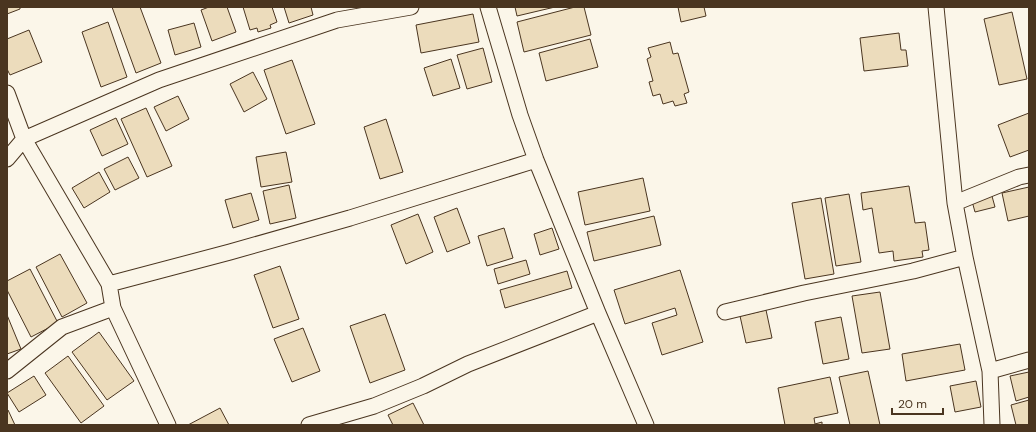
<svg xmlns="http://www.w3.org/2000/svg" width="1036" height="432" viewBox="0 0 1036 432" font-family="'DM Sans',sans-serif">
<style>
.building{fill:#ecdcbc;stroke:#4a3520}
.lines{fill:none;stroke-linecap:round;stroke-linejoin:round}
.minor-casing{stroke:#4a3520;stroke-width:17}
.minor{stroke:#fbf6e9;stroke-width:15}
</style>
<rect width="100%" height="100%" fill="#fbf6e9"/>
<path class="building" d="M7 7H20V9L7 14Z
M112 7H140L161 63 136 73Z
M209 7H227L236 32 212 41 201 10Z
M243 7H272L277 22 270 25 271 28 258 32 257 28 250 30Z
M284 7H311L313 15 289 23Z
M515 7H555L517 16Z
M575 7H584L591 35 524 52 517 22Z
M678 7H704L706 16 681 22Z
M1012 12 1027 79 999 85 984 19Z
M473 14 479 42 421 53 416 25Z
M108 22 127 77 101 87 82 32Z
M194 23 201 47 175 55 168 30Z
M29 30 42 62 10 75 7 69V39Z
M899 33 901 50H906L908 66 864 71 860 38Z
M590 39 598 67 546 81 539 53Z
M670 42 673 54 678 53 689 92 684 94 687 103 675 106 673 101 663 104 660 94 653 96 649 82 653 81 647 59 651 57 648 48Z
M483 48 492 82 467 89 457 55Z
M451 59 460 88 433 96 424 68Z
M292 60 315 124 286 134 264 70Z
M253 72 267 99 244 112 230 84Z
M178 96 189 119 166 131 154 107Z
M146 108 172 166 147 177 121 119Z
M1029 113V150L1010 157 998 125Z
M116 118 128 144 102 156 90 130Z
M386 119 403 172 380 179 364 127Z
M286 152 292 182 261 187 256 157Z
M128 157 139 178 115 190 104 169Z
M99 172 110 192 84 208 72 188Z
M643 178 650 211 585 225 578 192Z
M289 185 296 218 270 224 263 191Z
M909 186 915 223 925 222 929 250 922 251 923 257 894 261 893 251 879 253 872 208 863 210 861 193Z
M1029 187V216L1008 221 1002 193Z
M990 189 995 207 975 212 970 194Z
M251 193 259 220 233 228 225 200Z
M849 194 861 262 836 266 825 198Z
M821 198 834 274 805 279 792 203Z
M457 208 470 243 447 252 434 217Z
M418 214 433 252 406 264 391 225Z
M654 216 661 245 594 261 587 232Z
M504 228 513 258 487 266 478 236Z
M552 228 559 249 540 255 534 234Z
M60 254 87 303 62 317 36 267Z
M526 260 530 274 498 284 494 269Z
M280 266 299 319 273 328 254 275Z
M30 269 58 323 31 337 7 290V281Z
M680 270 703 342 662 355 652 323 677 315 675 308 625 324 614 290Z
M567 271 572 288 505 308 500 290Z
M880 292 890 349 862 353 852 296Z
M766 310 772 338 746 343 740 316Z
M385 314 405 370 370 383 350 326Z
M7 315 21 349 7 354Z
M841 317 849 359 823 364 815 322Z
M303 328 320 371 292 382 274 339Z
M99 332 134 381 107 400 72 352Z
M960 344 965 370 906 381 902 354Z
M68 356 104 406 81 423 45 373Z
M868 371 880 425H850L839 377Z
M1029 372V397L1016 401 1010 376Z
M34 376 46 395 19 412 7 393Z
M830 377 838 413 814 418 815 424 822 422V425H785L778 388Z
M976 381 981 407 955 412 950 386Z
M1029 400V425H1016L1011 405Z
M413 403 424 425H393L388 415Z
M220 408 229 425H188Z
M8 410 15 425H7V411Z"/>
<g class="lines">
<defs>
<path id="minor" d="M488 7 520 115 536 160 598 313 646 425
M936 7 955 203 965 257 990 371 992 425
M7 93 24 139 109 284 113 308
M7 159 24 139 159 80 337 20 411 7
M955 203 1019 177 1029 175
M109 284 230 252 350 218 536 160
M725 312 804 293 913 271 965 257
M7 371 62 327 113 308 168 425
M990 371 1029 360
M309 425 374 406 423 386 468 364 598 313"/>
</defs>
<use href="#minor" class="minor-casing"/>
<use href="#minor" class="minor"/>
</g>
<rect width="1036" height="432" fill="none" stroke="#4a3520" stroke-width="16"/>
<path d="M892 408v6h51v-6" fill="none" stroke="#4a3520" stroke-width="2"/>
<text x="898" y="408" font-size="12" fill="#4a3520" stroke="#fbf6e9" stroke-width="3" paint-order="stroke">20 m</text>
</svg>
